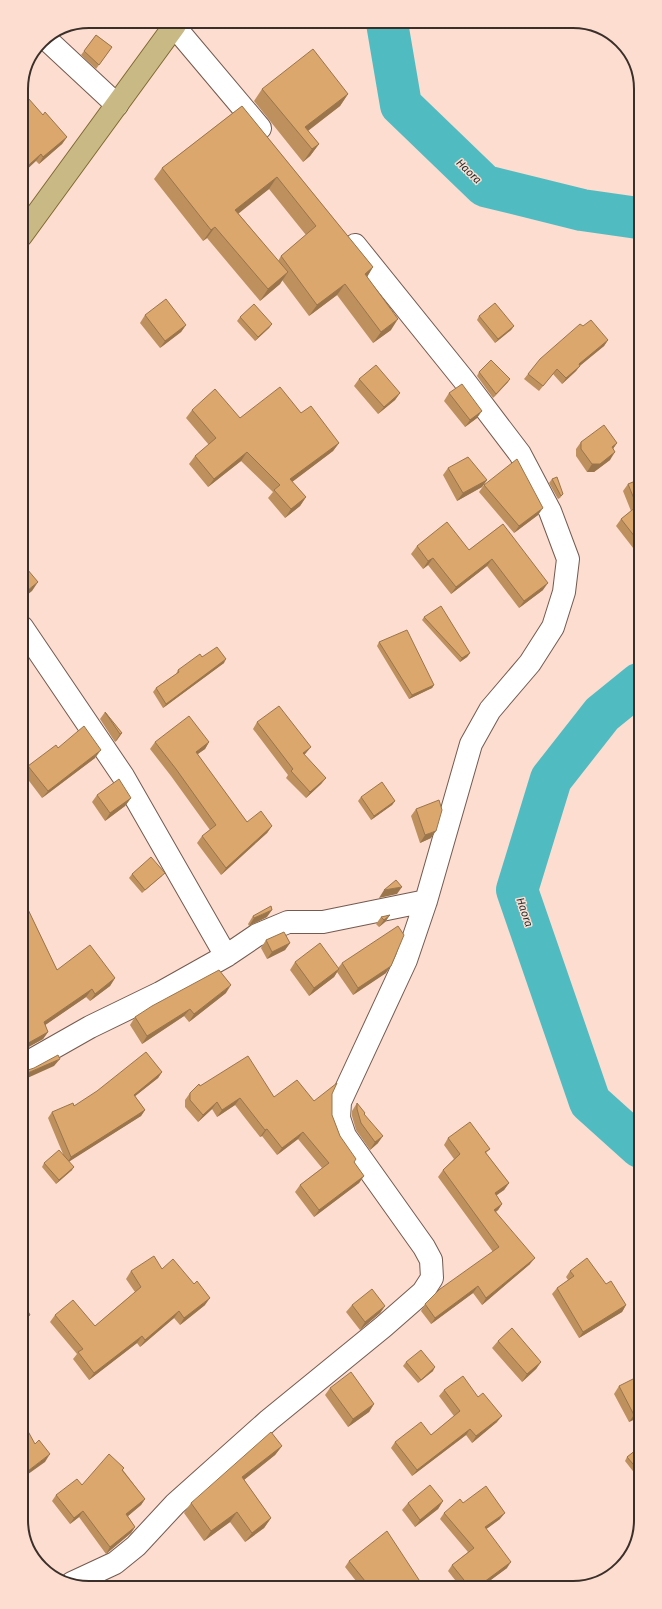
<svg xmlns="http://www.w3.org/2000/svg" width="662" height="1609" viewBox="0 0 662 1609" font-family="'Fira Sans',sans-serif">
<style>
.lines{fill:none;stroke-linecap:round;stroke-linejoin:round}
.river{stroke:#50bcc2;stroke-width:42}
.minor-casing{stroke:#745a4f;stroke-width:24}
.major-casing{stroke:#806a30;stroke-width:24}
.minor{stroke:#fff;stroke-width:22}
.major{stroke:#c9b985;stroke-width:22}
.wall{fill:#bd905d;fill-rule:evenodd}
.shaded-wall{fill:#9a754c}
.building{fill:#dca76c;stroke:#9a754c}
.labels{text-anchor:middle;stroke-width:3;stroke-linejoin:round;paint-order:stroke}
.water-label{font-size:11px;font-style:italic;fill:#192d2e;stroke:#fcddd0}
.rim{fill:none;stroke:#3b2f2a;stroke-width:2}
</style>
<rect width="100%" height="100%" fill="#fcddd0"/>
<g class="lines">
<path class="river" d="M387 23 401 105 485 186 582 210 638 218
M639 684 602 714 551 779 517 890 590 1102 640 1147"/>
<defs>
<path id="minor" d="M174 26 260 128
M45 38 117 105
M22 627 123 776 226 956
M23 1065 90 1027 160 993 226 956 257 935 288 922H323L426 901
M72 1583 115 1563 136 1546 175 1504 269 1420 383 1327 423 1292 432 1278 431 1260 424 1247 345 1136 339 1118 340 1102 406 960 426 901 471 744 490 710 530 663 553 627 564 592 568 559 550 511 520 454 463 379 355 245"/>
<path id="major" d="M21 236 175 25"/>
</defs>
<use href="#minor" class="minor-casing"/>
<use href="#major" class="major-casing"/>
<use href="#minor" class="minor"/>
<use href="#major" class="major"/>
</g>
<path class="wall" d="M302 24H313L304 28Z
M96 35 112 47 96 69 81 55Z
M262 89 348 94 340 106 308 131 319 144 310 156 303 162 254 101Z
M242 106 373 267 367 276 391 330 373 343 337 295 309 316 282 280 280 284 260 301 207 238 203 241 154 179 162 168ZM269 189 306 235 281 256 278 261 238 213Z
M43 115 67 137 62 144 39 164 36 161Z
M145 315 186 325 181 332 160 348 140 323Z
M479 316 514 326 511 330 495 343 477 320Z
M240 317 272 324 269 328 255 341 237 321Z
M583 326 608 340 604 346 580 365 576 371 562 384 553 374 539 391 524 379 528 374Z
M479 372 508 382 493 398 477 376Z
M359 379 400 393 395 400 378 414 354 386Z
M449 393 477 418 465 427 444 401Z
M192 410 240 418 301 413 339 443 333 451 292 482 306 497 300 506 285 518 268 498 273 492 241 461 208 487 189 464 195 456 209 445 186 418Z
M581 442 617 443 613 449 610 460 594 472H587L576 456V449Z
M448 468 487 480 482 487 457 501 443 475Z
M552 479 563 494 560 498 558 499 549 483Z
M638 480 639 552 637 553 616 526 621 519 631 511 623 491 628 484Z
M484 485 538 515 514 533 479 492Z
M503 524 543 590 519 608 487 566 451 594 428 565 423 569 411 554 417 546 469 550Z
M424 617 470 653 467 657 460 662 422 620Z
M379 642 434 685 432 688 409 699 377 646Z
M202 657 224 663 163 708 153 692 156 688 176 674 178 670Z
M105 712 122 733 117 740 115 742 100 719Z
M257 722 306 753 304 755 326 778 321 784 306 798 286 778 288 775 253 729Z
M155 742H209L205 749 197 754 247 822 272 826 267 833 221 875 197 843 202 836 210 830 171 776 150 749Z
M58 748 95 758 42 798 23 773 28 766Z
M97 795 131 798 125 806 105 821 92 802Z
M361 797 395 801 392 805 371 820 358 801Z
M416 809 431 838 420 843 411 816Z
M132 874 162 876 142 893 129 878Z
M23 899 57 970 115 978 110 986 90 1001 86 997 45 1025 48 1032 43 1039 23 1050Z
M390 915 385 922 379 927 376 924 381 917Z
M253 916 267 917 249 926 248 924Z
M266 940 290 943 285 950 267 959 261 948Z
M295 962 338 968 342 963 386 973 353 995 337 972 334 977 309 996 290 970Z
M226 993 189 1022 184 1016 142 1044 130 1025 135 1017Z
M162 1072 158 1078 135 1096 145 1110 141 1116 69 1161 72 1170 56 1184 42 1167 44 1163 63 1154 48 1118 52 1112 74 1106Z
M200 1086 274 1097 314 1101 332 1094V1115L340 1136 354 1162 364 1176 359 1183 314 1217 295 1192 300 1185 322 1168 298 1139 277 1155 262 1136 260 1137 235 1105 217 1117 212 1109 198 1122 185 1107V1100L190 1093Z
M357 1103 378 1143 370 1150 356 1130 352 1116V1111Z
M448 1138 490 1149 486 1153 509 1183 504 1190 496 1195 502 1204 498 1210 496 1212 530 1264 482 1305 473 1293 431 1324 421 1311 425 1304 493 1252 438 1177 443 1170 454 1159 444 1145Z
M162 1269 205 1305 180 1325 174 1318 140 1347 137 1343 89 1380 73 1359 77 1354 50 1322 55 1315 95 1326 135 1292 126 1279 131 1271Z
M570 1271 626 1305 622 1312 579 1338 552 1294 557 1288 568 1280 566 1277Z
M352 1305 385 1306 380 1313 360 1330 346 1312Z
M498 1341 541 1362 536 1369 522 1382 492 1348Z
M406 1362 433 1371 418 1383 403 1366Z
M619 1386 641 1416 629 1422 614 1394Z
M330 1388 374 1404 369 1412 348 1427 325 1395Z
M444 1390 497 1422 472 1443 466 1435 412 1476 391 1448 395 1442 431 1435 454 1416 439 1396Z
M282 1446 275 1455 244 1480 271 1518 264 1528 245 1542 230 1522 204 1541 184 1513 191 1503Z
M641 1446V1471L636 1475 625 1461 627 1457Z
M123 1470 145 1499 141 1505 128 1516 135 1527 131 1533 106 1554 79 1517 70 1524 52 1501 56 1495Z
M443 1501 438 1509 415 1527 402 1510 408 1503Z
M463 1503 500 1519 486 1529 507 1568 484 1585H459L448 1571 452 1565 468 1552 440 1519 444 1513Z
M349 1561 423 1586H360L345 1567Z"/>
<path class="shaded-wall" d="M307 24H313L304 28Z
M348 94 340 106 301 136 305 127Z
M67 137 62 144 39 164 43 157Z
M319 144 310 156 303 162 312 149Z
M41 154 36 161 21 175V172Z
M277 177 269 189 228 222 235 210Z
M215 227 207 238 203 241 211 230Z
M373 267 366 279 365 274Z
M288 272 280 284 260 301 268 289Z
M345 284 337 295 309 316 317 305Z
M398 319 391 330 373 343 381 332Z
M272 324 269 328 255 341 258 337Z
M186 325 181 332 160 348 165 341Z
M514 326 511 330 495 343 498 339Z
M608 340 604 346 575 370 579 364Z
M580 366 576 371 562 384 566 378Z
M510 379 508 382 493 398 496 394Z
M400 393 395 400 378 414 384 407Z
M482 411 477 418 465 427 470 420Z
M339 443 333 451 284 488 290 479Z
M617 443 612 450V447Z
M247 452 241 461 208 487 214 479Z
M615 452 610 460 594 472H587L592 464Z
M487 480 482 487 457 501 463 493Z
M306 497 300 506 285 518 291 509Z
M543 508 538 515 514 533 519 526Z
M433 558 428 565 423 569 428 561Z
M492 559 487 566 451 594 456 587Z
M38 582 32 591 22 599V595Z
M548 583 543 590 519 608 524 601Z
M470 653 467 657 460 662 462 658Z
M226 659 224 663 163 708 166 704Z
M434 685 432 688 409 699 412 695Z
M122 733 117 740 115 742 120 734Z
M209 742 205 749 191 759 196 752Z
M311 747 306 753 298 759 303 753Z
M101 750 95 758 42 798 48 791Z
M326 778 321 784 306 798 310 792Z
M131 798 125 806 105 821 110 813Z
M395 801 392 805 371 820 374 816Z
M272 826 267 833 221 875 226 868Z
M436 831 431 838 420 843 425 835Z
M402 887 397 894 379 898 384 890Z
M272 910 267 917 249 926 254 918Z
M390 915 385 922 379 927 384 920Z
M290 943 285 950 267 959 272 952Z
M391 966 386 973 353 995 358 988Z
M339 969 334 977 309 996 314 988Z
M115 978 110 986 90 1001 95 994Z
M231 985 226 993 189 1022 194 1014Z
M92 989 86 997 38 1030 44 1022Z
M190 1009 184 1016 142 1044 147 1036Z
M48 1032 43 1039 23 1050V1046Z
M60 1059 54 1066 23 1080V1075Z
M162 1072 158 1078 129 1101 134 1095Z
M240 1098 235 1105 217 1117 222 1110Z
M217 1102 212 1109 198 1122 203 1115Z
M145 1110 141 1116 67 1163 71 1157Z
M267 1129 262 1136 260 1137 265 1130Z
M303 1132 298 1139 277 1155 282 1148Z
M383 1136 378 1143 370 1150 375 1142Z
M74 1167 72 1170 56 1184 59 1180Z
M364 1176 359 1183 314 1217 319 1210Z
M509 1183 504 1190 490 1200 495 1193Z
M502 1204 498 1210 489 1216 494 1210Z
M535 1258 530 1264 482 1305 486 1298Z
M478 1286 473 1293 431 1324 435 1318Z
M210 1298 205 1305 180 1325 184 1318Z
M626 1305 622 1312 579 1338 583 1332Z
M385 1306 380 1313 360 1330 365 1322Z
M179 1311 174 1318 140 1347 145 1340Z
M30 1315 24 1323V1318Z
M142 1336 137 1343 89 1380 94 1373Z
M541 1362 536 1369 522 1382 527 1374Z
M435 1367 433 1371 418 1383 421 1380Z
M374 1404 369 1412 348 1427 353 1419Z
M641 1411V1416L629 1422 634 1415Z
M502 1416 497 1422 472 1443 476 1436Z
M470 1429 466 1435 412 1476 417 1470Z
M282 1446 275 1455 235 1487 242 1477Z
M50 1454 45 1462 24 1477V1474Z
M145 1499 141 1505 122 1521 126 1514Z
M443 1501 438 1509 415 1527 420 1520Z
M83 1511 79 1517 70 1524 74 1518Z
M237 1512 230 1522 204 1541 211 1531Z
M505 1513 500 1519 481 1533 485 1527Z
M271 1518 264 1528 245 1542 252 1533Z
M135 1527 131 1533 106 1554 110 1547Z
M511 1562 507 1568 484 1585H480Z"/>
<path class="building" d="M96 35 112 47 99 65 84 51Z
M313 49 348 94 305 127 319 144 312 149 262 89Z
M21 90 43 115 45 112 67 137 43 157 41 154 21 172Z
M242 106 373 267 365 274 398 319 381 332 345 284 317 305 281 256 316 226 277 177 235 210 288 272 268 289 215 227 211 230 162 168Z
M166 299 186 325 165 341 145 315Z
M495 303 514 326 498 339 479 316Z
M254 304 272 324 258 337 240 317Z
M591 320 608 340 579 364 580 366 566 378 557 369 543 386 528 374 540 359 580 324 583 326Z
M491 360 510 379 496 394 479 372Z
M376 365 400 393 384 407 359 379Z
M462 384 482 411 470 420 449 393Z
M280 387 301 413 311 406 339 443 290 479 306 497 291 509 274 490 280 485 247 452 214 479 195 456 216 438 192 410 215 389 240 418Z
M604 425 617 443 612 447 615 452 600 464H592L581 449V442Z
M468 457 487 480 463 493 448 468Z
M517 459 543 508 519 526 484 485Z
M557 477 563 494 561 496 552 479Z
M638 480 639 542 621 519 637 506 628 484Z
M447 522 469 550 503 524 548 583 524 601 492 559 456 587 433 558 428 561 417 546Z
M22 563 38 582 22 595Z
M441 606 470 653 462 658 424 617Z
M407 630 434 685 412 695 379 642Z
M217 647 226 659 166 704 156 688 179 672 178 670 200 654 202 657Z
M279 706 311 747 303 753 326 778 310 792 291 771 293 769 257 722Z
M105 712 122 733 120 734Z
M189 716 209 742 196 752 247 822 261 811 272 826 226 868 202 836 216 825 176 769 155 742Z
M84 726 101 750 48 791 28 766 56 745 58 748Z
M119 779 131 798 110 813 97 795Z
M382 782 395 801 374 816 361 797Z
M439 800 442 810 436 831 425 835 416 809Z
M151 857 165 873 145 890 132 874Z
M396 880 402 887 384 890Z
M23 899 57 970 90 945 115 978 95 994 92 989 44 1022 48 1032 23 1046Z
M271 906 272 910 254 918 253 916Z
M390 915 384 920 381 917Z
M398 926 404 935 391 966 358 988 342 963Z
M284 932 290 943 272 952 266 940Z
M320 943 339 969 314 988 295 962Z
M219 970 231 985 194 1014 190 1009 147 1036 135 1017 152 1006Z
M146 1052 162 1072 134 1095 145 1110 71 1157 52 1112 73 1103 74 1106 97 1091Z
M58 1055 60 1059 23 1075V1069L28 1070 34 1068Z
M248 1056 274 1097 297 1080 314 1101 337 1083 332 1094V1115L340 1136 356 1159 354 1162 364 1176 319 1210 300 1185 329 1163 303 1132 282 1148 267 1129 265 1130 240 1098 222 1110 217 1102 203 1115 190 1100V1093L199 1084 200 1086Z
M357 1103 365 1113 364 1114 383 1136 375 1142 361 1123 357 1109Z
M470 1122 490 1149 485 1152 509 1183 495 1193 502 1204 494 1210 535 1258 486 1298 478 1286 435 1318 425 1304 440 1289 499 1247 443 1170 460 1154 448 1138Z
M59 1150 74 1167 59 1180 44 1163Z
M154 1256 162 1269 173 1259 194 1284 197 1281 210 1298 184 1318 179 1311 145 1340 142 1336 94 1373 78 1352 83 1349 55 1315 73 1300 95 1326 141 1287 131 1271Z
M587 1258 606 1284 611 1281 626 1305 583 1332 557 1288 574 1276 570 1271Z
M372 1289 385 1306 365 1322 352 1305Z
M24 1304 30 1315 24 1318Z
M512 1328 541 1362 527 1374 498 1341Z
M421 1350 435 1367 421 1380 406 1362Z
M351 1372 374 1404 353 1419 330 1388Z
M641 1375V1411L634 1415 619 1386Z
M463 1376 478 1397 483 1393 502 1416 476 1436 470 1429 417 1470 395 1442 421 1422 431 1435 460 1411 444 1390Z
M24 1424 35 1444 39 1440 50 1454 24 1474Z
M271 1432 282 1446 242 1477 271 1518 252 1533 237 1512 211 1531 191 1503Z
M641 1446V1469L639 1471 627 1457Z
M109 1454 124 1468 122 1470 145 1499 126 1514 135 1527 110 1547 83 1511 74 1518 56 1495 77 1479 82 1485Z
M430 1485 443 1501 420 1520 408 1503Z
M486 1486 505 1513 485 1527 511 1562 480 1585H468L452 1565 474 1548 444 1513 460 1499 463 1503Z
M387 1531 423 1586H369L349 1561Z"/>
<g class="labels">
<g class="water-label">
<text transform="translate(469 171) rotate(44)" y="4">Haora</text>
<text transform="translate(525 912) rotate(71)" y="4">Haora</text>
</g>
</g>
<path d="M0 0H662V1609H0ZM89 28H573A61 61 0 0 1 634 89V1520A61 61 0 0 1 573 1581H89A61 61 0 0 1 28 1520V89A61 61 0 0 1 89 28Z" fill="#fcddd0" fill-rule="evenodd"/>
<path class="rim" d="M89 28H573A61 61 0 0 1 634 89V1520A61 61 0 0 1 573 1581H89A61 61 0 0 1 28 1520V89A61 61 0 0 1 89 28Z"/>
</svg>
